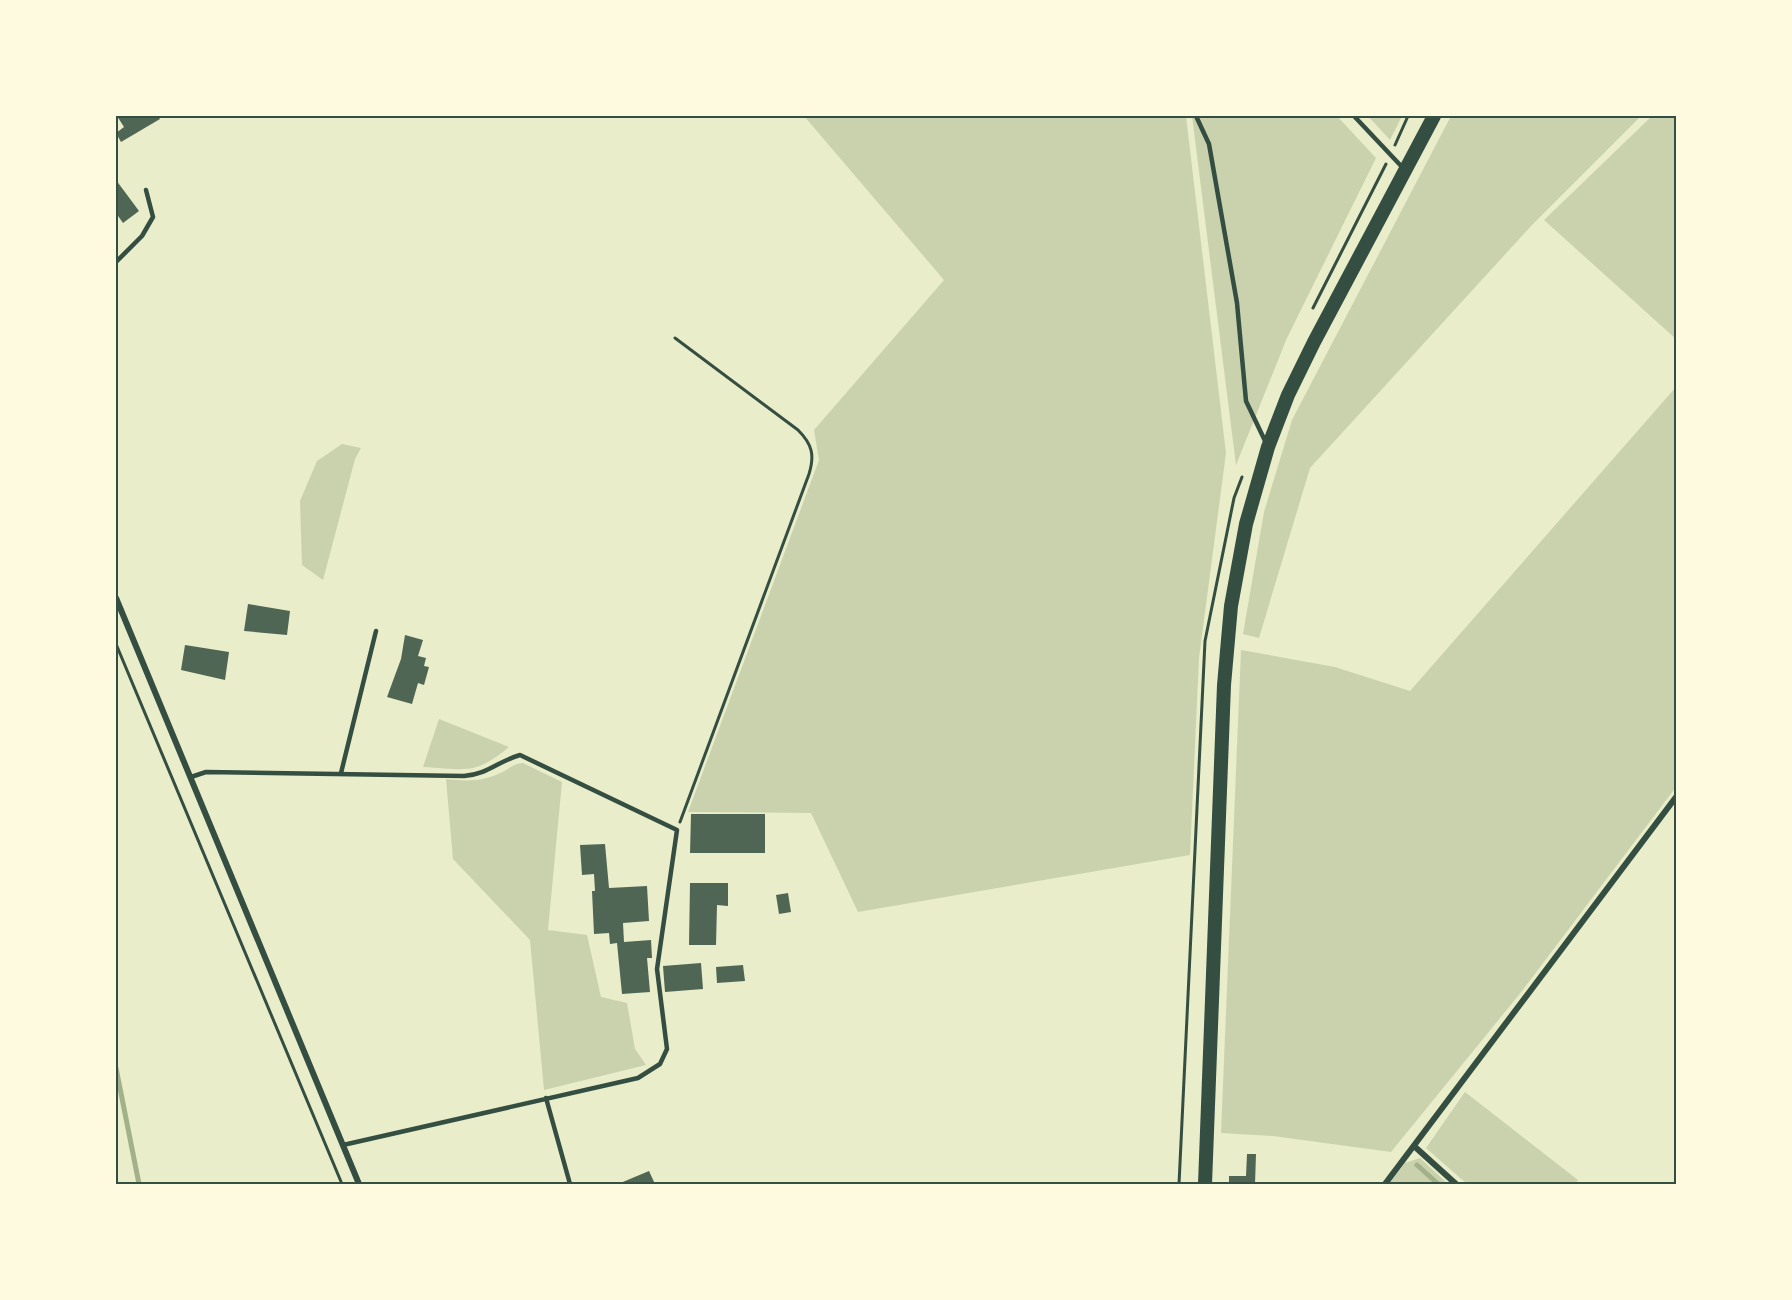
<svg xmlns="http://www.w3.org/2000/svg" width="1792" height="1300" viewBox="0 0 1792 1300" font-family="Karla,sans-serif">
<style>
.green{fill:#cad2ad}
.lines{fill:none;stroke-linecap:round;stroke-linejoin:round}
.stream{stroke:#a3b18a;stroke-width:5}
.building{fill:#4f6655}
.path{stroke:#344e41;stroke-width:3}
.service{stroke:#344e41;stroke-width:4.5}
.minor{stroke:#344e41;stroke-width:6}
.primary{stroke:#344e41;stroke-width:14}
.neatline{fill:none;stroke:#344e41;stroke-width:2}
</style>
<rect width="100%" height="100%" fill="#e9edc9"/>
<path class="green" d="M804 116H1186L1226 453 1199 658 1190 855 858 912 811 813 688 812 819 460 814 430 944 280Z
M1192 116H1337L1376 158 1287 338 1236 465Z
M1368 116H1402L1390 140Z
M1451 116H1641L1531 226 1310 468 1259 638 1243 634 1264 512 1292 420Z
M1652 116H1676V339L1544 220Z
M1676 387V787L1522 991 1391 1152 1273 1136 1221 1133 1241 650 1335 667 1410 691Z
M342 444 361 448 355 459 323 580 302 565 300 501 317 461Z
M439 719 509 747C474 776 466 769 423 767Z
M523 763 562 782 548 930 587 935 601 997 627 1003 635 1049 646 1065 544 1090 530 940 453 859 446 779C465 781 480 782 498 774 509 770 511 764 523 763Z
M1465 1092 1578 1180 1575 1184H1467L1426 1148Z
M1420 1158 1448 1184H1389L1405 1163Z"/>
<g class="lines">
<path class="stream" d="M116 1068 139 1184
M1417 1165 1438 1184"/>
</g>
<path class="building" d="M117 116H158L160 119 121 142 116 133 124 127Z
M116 180 139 211 123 223 116 213Z
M248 604 290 611 287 635 244 631Z
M405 635 423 640 418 656 426 658 424 666 429 667 424 685 418 683 412 704 387 697 401 659Z
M185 645 229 652 225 680 181 670Z
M691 814H765V853H690Z
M605 844 609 888 647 886 649 921 623 923 624 942 651 940 652 958H647L650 992 622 994 617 943 610 944 609 933 594 934 592 891H595L594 874 582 875 580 845Z
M690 883H728V906L717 905 716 945H689Z
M788 893 791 912 779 914 776 895Z
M701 963 703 989 665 992 663 966Z
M743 965 745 981 717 983 716 967Z
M1247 1154H1256L1255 1184H1229V1176H1246Z
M649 1171 655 1184H618Z"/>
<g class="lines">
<path class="path" d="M1395 145 1408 116
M1313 308 1386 164
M675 338 798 430C812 444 815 455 809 474L680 822
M116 644 342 1184
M1179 1184 1205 641 1234 498 1242 477"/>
<path class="service" d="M1196 116 1209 144 1237 303 1246 401 1267 445
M1354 116 1403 168
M116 262 142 236 153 217 146 190
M341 773 376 631
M191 777 206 772 464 776C489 774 498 761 520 755L677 830 657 969 667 1049 660 1064 638 1078 343 1145
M546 1098 570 1184"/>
<path class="minor" d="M116 598 359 1184
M1414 1146 1456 1184
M1385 1184 1676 797"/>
<path class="primary" d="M1205 1184 1224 685 1231 606 1246 524 1268 447 1288 395 1314 342 1434 116"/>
</g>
<rect width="1792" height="1300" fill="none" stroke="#fefae0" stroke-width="234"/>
<rect x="117" y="117" width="1558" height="1066" class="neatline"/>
</svg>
